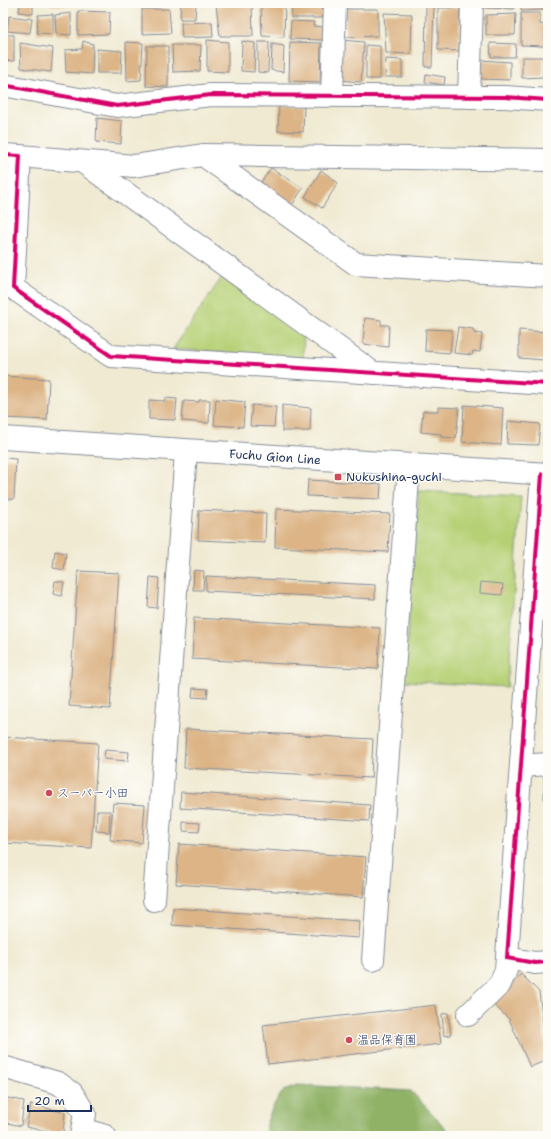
<svg xmlns="http://www.w3.org/2000/svg" width="551" height="1139" viewBox="0 0 551 1139" font-family="'Shantell Sans','Klee One',sans-serif">
<style>
.green{fill:#b6d075;stroke:#68806a}
.forest{fill:#90b266;stroke:#567062}
.building{fill:#dcb485}
.lines{fill:none;stroke-linecap:round;stroke-linejoin:round}
.minor-casing{stroke:#868c98;stroke-width:24}
.major-casing{stroke:#868c98;stroke-width:24}
.minor{stroke:#fff;stroke-width:22}
.major{stroke:#fff;stroke-width:22}
.cycleway-casing{stroke:#fdfcf7;stroke-width:6}
.cycleway{stroke:#d6006c;stroke-width:4}
.poi-dot{fill:#d1495b;stroke:#fdfcf7;stroke-width:1.5}
.labels{text-anchor:middle;stroke-width:3;stroke-linejoin:round;paint-order:stroke}
.street-label{font-size:12px;fill:#1b2f5e;stroke:#fdfcf7}
.poi-label{font-size:12px;fill:#1b2f5e;stroke:#fdfcf7;text-anchor:start}
</style>
<rect width="100%" height="100%" fill="#fdfcf7"/>
<filter id="ink" filterUnits="userSpaceOnUse"><feTurbulence type="fractalNoise" baseFrequency=".025" numOctaves="2"/><feDisplacementMap in="SourceGraphic" scale="8" xChannelSelector="R" yChannelSelector="G"/><feConvolveMatrix kernelMatrix="1 2 1 2 8 2 1 2 1" color-interpolation-filters="sRGB"/></filter>
<filter id="wash" filterUnits="userSpaceOnUse"><feTurbulence type="fractalNoise" baseFrequency=".012" numOctaves="4" result="noise"/><feDisplacementMap in="SourceGraphic" scale="16" xChannelSelector="R" yChannelSelector="G"/><feGaussianBlur stdDeviation="0.9" result="paint"/><feColorMatrix in="noise" values="0 0 0 0 0 0 0 0 0 0 0 0 0 0 0 0 0 1.4 0 .05"/><feComposite in="paint" operator="in"/></filter>
<g filter="url(#wash)">
<rect width="100%" height="100%" fill="#f0ead2"/>
<path class="green" d="M222 277 304 333 303 358 173 349Z
M419 491 521 496 507 687 404 681Z"/>
<path class="forest" d="M298 1085 411 1091 453 1136H266C262 1127 276 1097 284 1091 287 1088 294 1087 298 1085Z"/>
<g id="blocks">
<path class="building" d="M20 3H33V14L19 12Z
M50 3H69V6L50 5Z
M181 3H196L195 19H180Z
M225 3H252L253 36H220L216 5Z
M292 3H322L323 18H291Z
M426 3H434L432 67H425Z
M485 3H514V9L485 8Z
M521 3H544L543 10 521 11Z
M285 5 284 37 262 36 261 6Z
M438 8H460L459 51 438 50Z
M142 9H169L171 33 142 34Z
M346 9H378V36L345 37Z
M78 11 110 12 109 34 78 35Z
M71 13V35L56 34 55 15Z
M384 13 412 14 411 54 386 53Z
M521 13H540V24L545 25 544 46 521 45Z
M53 14V34L37 33 38 15Z
M516 14 515 35H486V15Z
M9 16 32 19 30 33 7 31Z
M291 21 314 22 313 26 324 27V40L290 39Z
M212 22 213 37 182 38 181 23Z
M3 35H14V61L3 60Z
M207 40 228 42V72L207 71Z
M340 40 364 42 361 82 339 80Z
M83 41 93 44 92 74 66 72 65 50 82 49Z
M242 41 255 43 254 72 241 71Z
M126 42 143 43 141 80 127 81Z
M258 42H269L268 73 258 72Z
M290 42 321 43 320 82 289 81Z
M20 43 53 48 51 72 21 68Z
M490 43 516 44 515 57H491Z
M272 44 284 46 283 72 271 70Z
M172 45H201L200 71 173 72Z
M366 45 380 46V79H366Z
M147 46H168V87L146 86Z
M97 49 122 51 121 73H97Z
M522 57H543V77L522 78Z
M386 59 402 60V77H385Z
M481 60 510 62V80L480 79Z
M426 74 445 77 444 85 425 82Z
M279 105 304 107 303 132 278 131Z
M97 118 122 121 121 144 96 142Z
M271 168 303 188 292 205 260 184Z
M321 170 338 183 322 208 305 197Z
M365 318 381 320V325H389L388 347 363 344Z
M458 327 473 329 474 333 482 334 480 352 473 351 472 355 454 353Z
M426 329 452 330 450 353 425 351Z
M519 330 545 332 544 360 519 358Z
M3 376 49 379 47 420 3 418Z
M165 398 177 399 175 420 149 419V400L165 401Z
M216 399 245 402 243 427 214 425Z
M199 400H210L209 423 182 421 184 401 199 402Z
M252 405 276 407 274 427 250 426Z
M282 405 311 408 310 431H282Z
M464 405 503 408 501 445 462 442Z
M438 407 459 408 456 438 441 437V434L421 432 423 411H438Z
M508 421 540 424 538 445 507 444Z
M546 421H548V448H545Z
M3 458 16 459 14 499H3Z
M308 480 381 484 380 499 307 496Z
M276 509 390 514 388 552 275 547Z
M199 510 266 513 265 543 198 540Z
M55 551 66 553 64 570 53 568Z
M194 570 204 571 203 590H193Z
M78 571 119 573 110 709 69 706Z
M206 576 375 585V599L206 591Z
M150 577 159 578 157 608 148 607Z
M55 581 64 582 62 596 53 594Z
M481 582 503 584 502 595 480 593Z
M194 618 380 628 378 669 192 659Z
M193 688 208 689 207 698 192 697Z
M186 729 373 739 371 778 184 768Z
M3 737 98 743 91 848 3 843Z
M105 750 129 752 128 761 104 759Z
M544 776H548V799H544Z
M181 792 370 805 369 821 180 808Z
M113 803 145 805 142 843 110 840Z
M97 811H110L109 832 96 831Z
M183 822 200 823 199 832 183 831Z
M179 844 366 857 363 897 176 884Z
M173 908 360 921 359 938 172 925Z
M521 974 539 992 548 1060 530 1067 509 1019 493 1004Z
M436 1005 441 1044 268 1064 263 1025Z
M448 1013 451 1035 444 1036 442 1014Z
M3 1097 24 1101 21 1126 3 1122Z
M31 1104 65 1113 63 1134 26 1127Z"/>
</g>
</g>
<g filter="url(#ink)">
<use href="#blocks" fill-opacity="0" stroke="#868c98" stroke-width="1"/>
<g class="lines">
<defs>
<path id="minor" d="M3 85 117 106 211 95 505 97 548 100
M332 96 335 3
M469 97 472 3
M3 155 20 156 13 288 111 356 548 384
M203 155 356 264 548 276
M20 156 134 166 203 155 548 160
M83 162 373 373
M521 766 548 764
M154 900 186 451
M507 958 535 963 548 962
M373 960 409 465
M468 1015 500 984 506 970 542 474
M3 1067 58 1083 72 1093 85 1114 81 1136
M83 1129 105 1136"/>
<path id="major" d="M3 438 548 474"/>
</defs>
<use href="#minor" class="minor-casing"/>
<use href="#major" class="major-casing"/>
<use href="#minor" class="minor"/>
<use href="#major" class="major"/>
<defs>
<path id="cycleway" d="M3 85 117 106 211 95 505 97 548 100
M3 155 20 156 13 288 111 356 548 384
M542 474 507 958 535 963 548 962"/>
</defs>
<use href="#cycleway" class="cycleway-casing"/>
<use href="#cycleway" class="cycleway"/>
</g>
</g>
<g class="poi-dot">
<rect x="334" y="473" width="8" height="8" rx="2"/>
<circle cx="49" cy="793" r="4"/>
<circle cx="349" cy="1040" r="4"/>
</g>
<g class="labels">
<g class="street-label">
<text transform="translate(275 457) rotate(4)" y="4">Fuchu Gion Line</text>
</g>
<g class="poi-label">
<text x="346" y="481">Nukushina-guchi</text>
<text x="57" y="797">スーパー小田</text>
<text x="357" y="1044">温品保育園</text>
</g>
</g>
<rect width="551" height="1139" fill="none" stroke="#fdfcf7" stroke-width="16"/>
<path d="M28 1105v6h63v-6" fill="none" stroke="#1b2f5e" stroke-width="2"/>
<text x="34" y="1105" font-size="12" fill="#1b2f5e" stroke="#fdfcf7" stroke-width="3" paint-order="stroke">20 m</text>
</svg>
